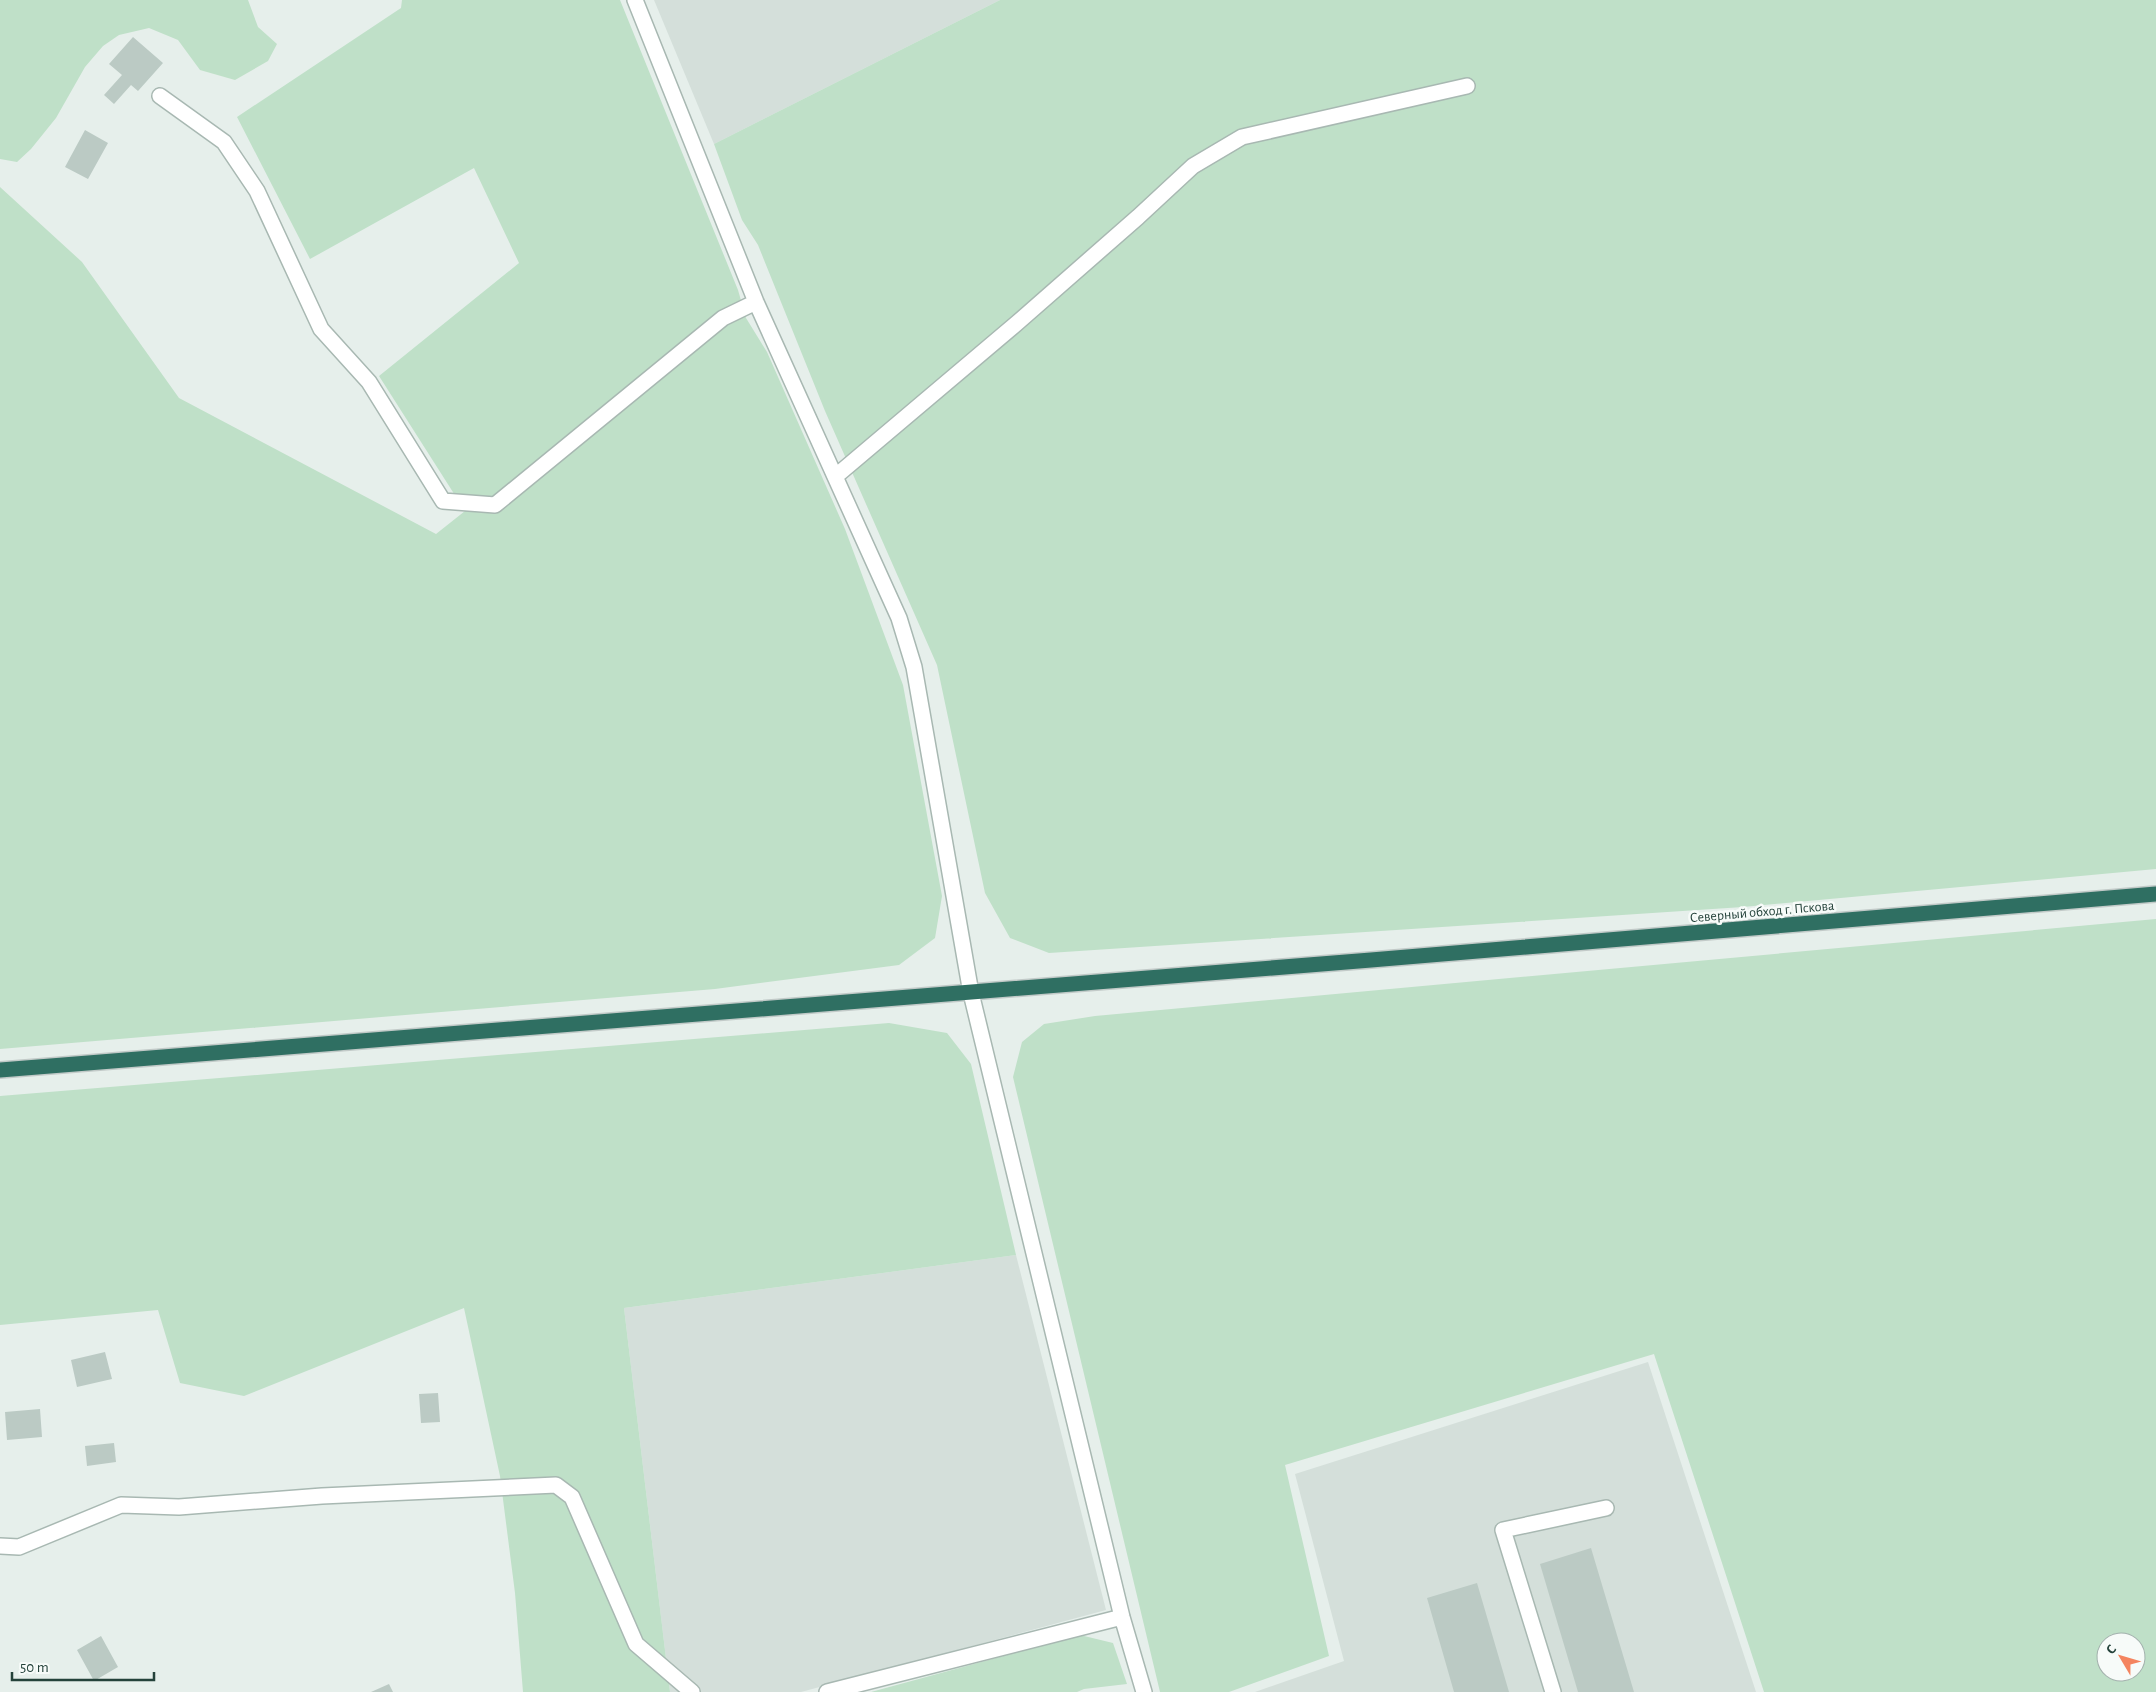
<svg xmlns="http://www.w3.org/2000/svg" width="2156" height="1692" viewBox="0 0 2156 1692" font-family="'Alegreya Sans',sans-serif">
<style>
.built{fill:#d4dfda}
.green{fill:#bfe0c8;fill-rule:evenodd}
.building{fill:#bbcac4}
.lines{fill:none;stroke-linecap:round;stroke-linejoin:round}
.minor-casing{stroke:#a8b8b2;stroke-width:18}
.highway-casing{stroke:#c2cac8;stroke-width:18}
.minor{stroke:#fff;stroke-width:15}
.highway{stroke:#2f6f62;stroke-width:15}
.labels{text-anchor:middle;stroke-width:5;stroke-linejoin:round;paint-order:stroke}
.street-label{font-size:14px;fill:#24423a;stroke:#f7fbf9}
</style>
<rect width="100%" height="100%" fill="#e6efeb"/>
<path class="built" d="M654 0H1000L714 144Z
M1016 1255 1106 1610 801 1692H670L624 1308Z
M1648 1362 1756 1692H1255L1344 1661 1295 1474Z"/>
<path class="green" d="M0 0H248L258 27 277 44 268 61 235 80 200 70 178 40 149 28 119 35 103 46 85 67 56 118 31 149 17 162 0 159Z
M402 0H620L738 290 746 318 767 352 845 529 903 685 942 896 935 938 899 965 715 989 0 1049V187L82 262 179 398 436 534 465 511 379 376 519 263 474 168 310 259 237 117 401 8Z
M1000 0H2156V869L1743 907 1049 953 1010 938 985 893 937 665 825 411 758 245 742 220 714 144Z
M2156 919V1692H1764L1654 1354 1285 1465 1329 1656 1229 1692H1160L1013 1077 1022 1042 1044 1024 1095 1016ZM2106 1642H2136V1672H2106Z
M889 1023 947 1033 971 1064 1016 1255 624 1308 670 1692H523L515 1593 500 1476 464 1308 244 1396 180 1383 158 1310 0 1325V1096Z
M1080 1635 1113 1643 1127 1684 1084 1689 1077 1692H871Z"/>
<path class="building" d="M133 37 163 63 138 91 131 85 114 104 104 95 122 75 109 64Z
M85 130 108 143 88 179 65 167Z
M105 1352 112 1379 77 1387 71 1360Z
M438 1393 440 1422 421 1423 419 1394Z
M40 1409 42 1437 7 1440 5 1412Z
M114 1443 116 1462 87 1466 85 1446Z
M1591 1548 1634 1692H1578L1540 1564Z
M1477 1583 1509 1692H1454L1427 1598Z
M101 1636 118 1667 94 1681 77 1650Z
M389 1684 393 1692H371Z"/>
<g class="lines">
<defs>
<path id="minor" d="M635 0 756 302 899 618 914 667 971 993 1122 1617 1144 1692
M160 96 224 142 257 191 321 329 369 382 443 501 495 505 723 318 756 302
M836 476 1017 323 1138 217 1193 166 1242 137 1467 86
M0 1546 19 1547 121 1505 179 1507 322 1496 556 1485 572 1497 636 1644 692 1692
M827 1692 1122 1617
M1553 1692 1503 1530 1606 1508"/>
<path id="highway" d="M0 1070 1371 960 2156 894"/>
</defs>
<use href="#minor" class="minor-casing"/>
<use href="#highway" class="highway-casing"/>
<use href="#minor" class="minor"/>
<use href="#highway" class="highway"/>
</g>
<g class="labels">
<g class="street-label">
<text transform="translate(1762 911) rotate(-5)" y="5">Северный обход г. Пскова</text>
</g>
</g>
<g transform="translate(2121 1657) rotate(308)"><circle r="24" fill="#f7fbf9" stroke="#a3b1ad"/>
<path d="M0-4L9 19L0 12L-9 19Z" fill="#f4845f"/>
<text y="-8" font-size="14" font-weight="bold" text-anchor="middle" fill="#24423a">С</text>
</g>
<path d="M12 1672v8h142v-8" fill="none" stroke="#24423a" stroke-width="2.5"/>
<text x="20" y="1672" font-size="15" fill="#24423a" stroke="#f7fbf9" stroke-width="4" paint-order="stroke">50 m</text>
</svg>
